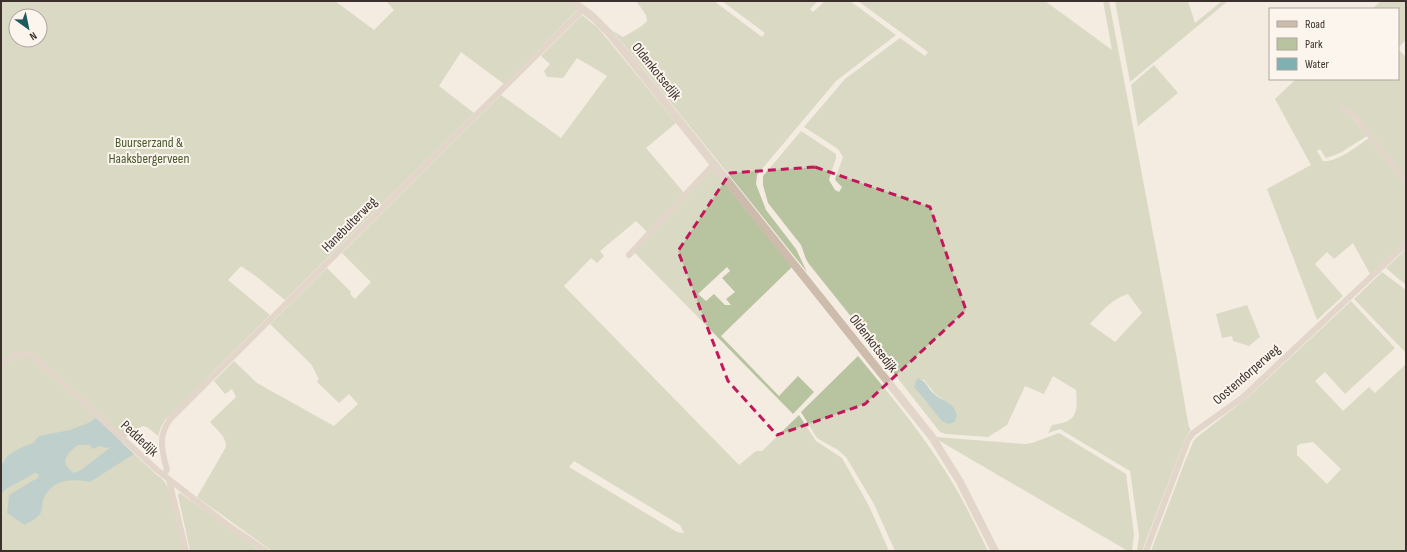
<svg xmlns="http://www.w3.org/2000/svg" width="1407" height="552" viewBox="0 0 1407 552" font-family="'Sofia Sans Condensed',sans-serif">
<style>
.green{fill:#b8c4a0;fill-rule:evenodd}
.water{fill:#7fb0b2;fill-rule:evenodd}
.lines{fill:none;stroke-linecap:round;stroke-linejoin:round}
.minor{stroke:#cdbbac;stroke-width:6}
.tertiary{stroke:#cdbbac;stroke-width:8}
.marked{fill:none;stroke:#c2185b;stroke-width:3;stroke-dasharray:8 5;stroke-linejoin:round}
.labels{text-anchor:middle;stroke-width:4;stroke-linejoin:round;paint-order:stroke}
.street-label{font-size:14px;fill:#3b302b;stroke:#fbf5ee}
.park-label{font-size:14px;fill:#4a5a2e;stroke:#fbf5ee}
</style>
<rect width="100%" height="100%" fill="#f4ebe1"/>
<path class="green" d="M1 1H335L374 30 394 10 386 1H567L578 9 504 84 461 52 439 86 474 113 285 300 257 277 241 266 228 280 270 315 165 420 161 427 158 436 147 427 143 426C134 430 128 433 122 443L158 476C174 483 180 535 184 551H1ZM16 16H40V40H16Z
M636 1H714L762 37 765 33 722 1H818L810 9 813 12 825 1H850L896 35 836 81 757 175 756 184 766 210 796 249 807 272 613 31 623 37C631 32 641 28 647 21L646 15Z
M858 1H1045L1112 50 1103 1H1109L1176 354 1189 428 1190 427V431L1185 439 1142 551H1137L1139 535 1130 471 1060 429 1048 433 1052 425C1077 422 1078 413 1076 390L1053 376 1044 394 1025 386 1007 425 988 437 946 434 940 432 877 352 873 344 809 264 806 259 801 245 768 203 763 185V176L801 131 836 154V158L829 180 835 190 839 192 842 187 836 181 835 179 843 157 838 149 804 127 845 79 900 38 925 56 928 52ZM1128 294 1142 313 1115 342 1090 324C1101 312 1113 298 1128 294ZM917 379 924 380 935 394 952 406 927 403 919 393Z
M1115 1H1188L1195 23 1222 1H1228L1130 82Z
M1381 1H1406V40L1398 48V9H1372Z
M582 15 597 27 609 41 676 123 646 148 685 194 648 233 636 221 600 251 604 256 597 263 591 258 564 286 739 465 756 451H762L799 415 816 441 842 458 869 506 889 551H272L197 497 226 447C226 436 217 430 210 422L236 397 232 389 225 394 214 381 234 361 257 383 334 426 358 404 349 394 339 403 317 382 319 379 311 364 270 324 327 268 351 292 350 294 355 299 371 282 342 253 501 95 561 138 607 76 577 58 563 78 547 77 544 71 550 64 541 56ZM574 461 680 525 684 533 677 532 569 467Z
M1398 49 1406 57V179L1345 107 1340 105 1341 109 1349 114 1367 136 1340 153 1326 158 1320 149 1317 151 1323 161C1337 163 1357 146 1369 138L1406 186V241L1370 274 1353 243 1334 259 1327 252 1315 264 1343 296 1317 320 1267 189 1311 165 1275 99 1296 79H1398Z
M1154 65 1178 93 1138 126 1131 85Z
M713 169 792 267 721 336 779 396 798 376 814 392 793 414 634 252ZM727 267 730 271 722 278 735 292 726 299 731 305H725L714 294 706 301 698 294Z
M1406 249V285L1386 268Z
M1382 272 1406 290V353L1354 299Z
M1351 301 1395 348 1345 394 1325 372 1315 381 1343 411 1369 387 1375 393 1406 364V551H1151L1184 464 1193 442 1196 438 1248 397ZM1313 442 1341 469 1327 484 1297 455V446L1300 444Z
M1247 305 1260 337 1249 346 1233 341 1232 336 1222 338 1216 314Z
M858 356C886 390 914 423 938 460 958 489 973 520 988 551H895L874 504 846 457 838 450 817 438 801 412Z
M1059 433 1126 474 1134 534 1132 551H1128L938 440 936 437 1025 444 1032 443Z
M179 493H180L190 500 260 551H190L178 495Z"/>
<path class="water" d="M917 378C928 382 926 386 933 393 942 402 953 400 957 415L955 422 948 424 942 421 914 387Z
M96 418 134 454 90 482C72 478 51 479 43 500 42 504 43 510 40 514 37 519 29 522 25 525L7 513 9 495 39 477 38 474 35 473 6 489 1 494V464L4 462 7 456 20 448 33 443 39 436 70 430 88 423ZM78 445H89L93 449 100 446 106 448 111 447 81 470 74 473C58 462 67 454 78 445Z"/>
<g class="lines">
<path class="minor" d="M1342 108 1354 115 1406 182
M629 255 714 164
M1 365C11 358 21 350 33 356L157 470 229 526 266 551
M163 475 167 470C162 450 157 436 171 418L583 9
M169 480 186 551
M1146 551 1188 440 1193 433 1242 398 1406 244"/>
<path class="tertiary" d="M572 1 593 17 610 34 932 437 960 482 995 551"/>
</g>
<path d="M0 0H1407V552H0ZM815 167 930 207 966 310 865 404 777 435 728 381 678 251 730 173Z" fill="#f4ebe1" fill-opacity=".55" fill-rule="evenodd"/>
<path class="marked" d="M815 167 930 207 966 310 865 404 777 435 728 381 678 251 730 173Z"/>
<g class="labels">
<g class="street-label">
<text transform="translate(657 71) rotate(51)" y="5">Oldenkotsedijk</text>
<text transform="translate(349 224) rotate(-45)" y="5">Hanebulterweg</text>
<text transform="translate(874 343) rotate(52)" y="5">Oldenkotsedijk</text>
<text transform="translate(1246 374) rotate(-41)" y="5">Oostendorperweg</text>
<text transform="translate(140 438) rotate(43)" y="5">Peddedijk</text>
</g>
<g class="park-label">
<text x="149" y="147">Buurserzand &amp;<tspan x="149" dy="16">Haaksbergerveen</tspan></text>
</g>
</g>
<rect width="1407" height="552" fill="none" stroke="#3b302b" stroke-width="4"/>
<rect x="1269" y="8" width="130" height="72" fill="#fbf5ee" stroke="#aea6a0"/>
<rect x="1277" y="21" width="20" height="6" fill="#cdbbac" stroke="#aea6a0"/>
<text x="1305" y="28" font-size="12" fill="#3b302b">Road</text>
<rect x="1277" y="38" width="20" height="12" fill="#b8c4a0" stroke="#aea6a0"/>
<text x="1305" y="48" font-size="12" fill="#3b302b">Park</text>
<rect x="1277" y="58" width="20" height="12" fill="#7fb0b2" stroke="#aea6a0"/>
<text x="1305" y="68" font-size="12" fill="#3b302b">Water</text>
<g transform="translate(28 28) rotate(147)"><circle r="19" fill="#fbf5ee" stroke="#aea6a0"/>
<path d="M0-3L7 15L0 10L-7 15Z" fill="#1f5a5e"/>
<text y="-6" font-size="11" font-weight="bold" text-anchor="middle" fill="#3b302b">N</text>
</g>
</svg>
